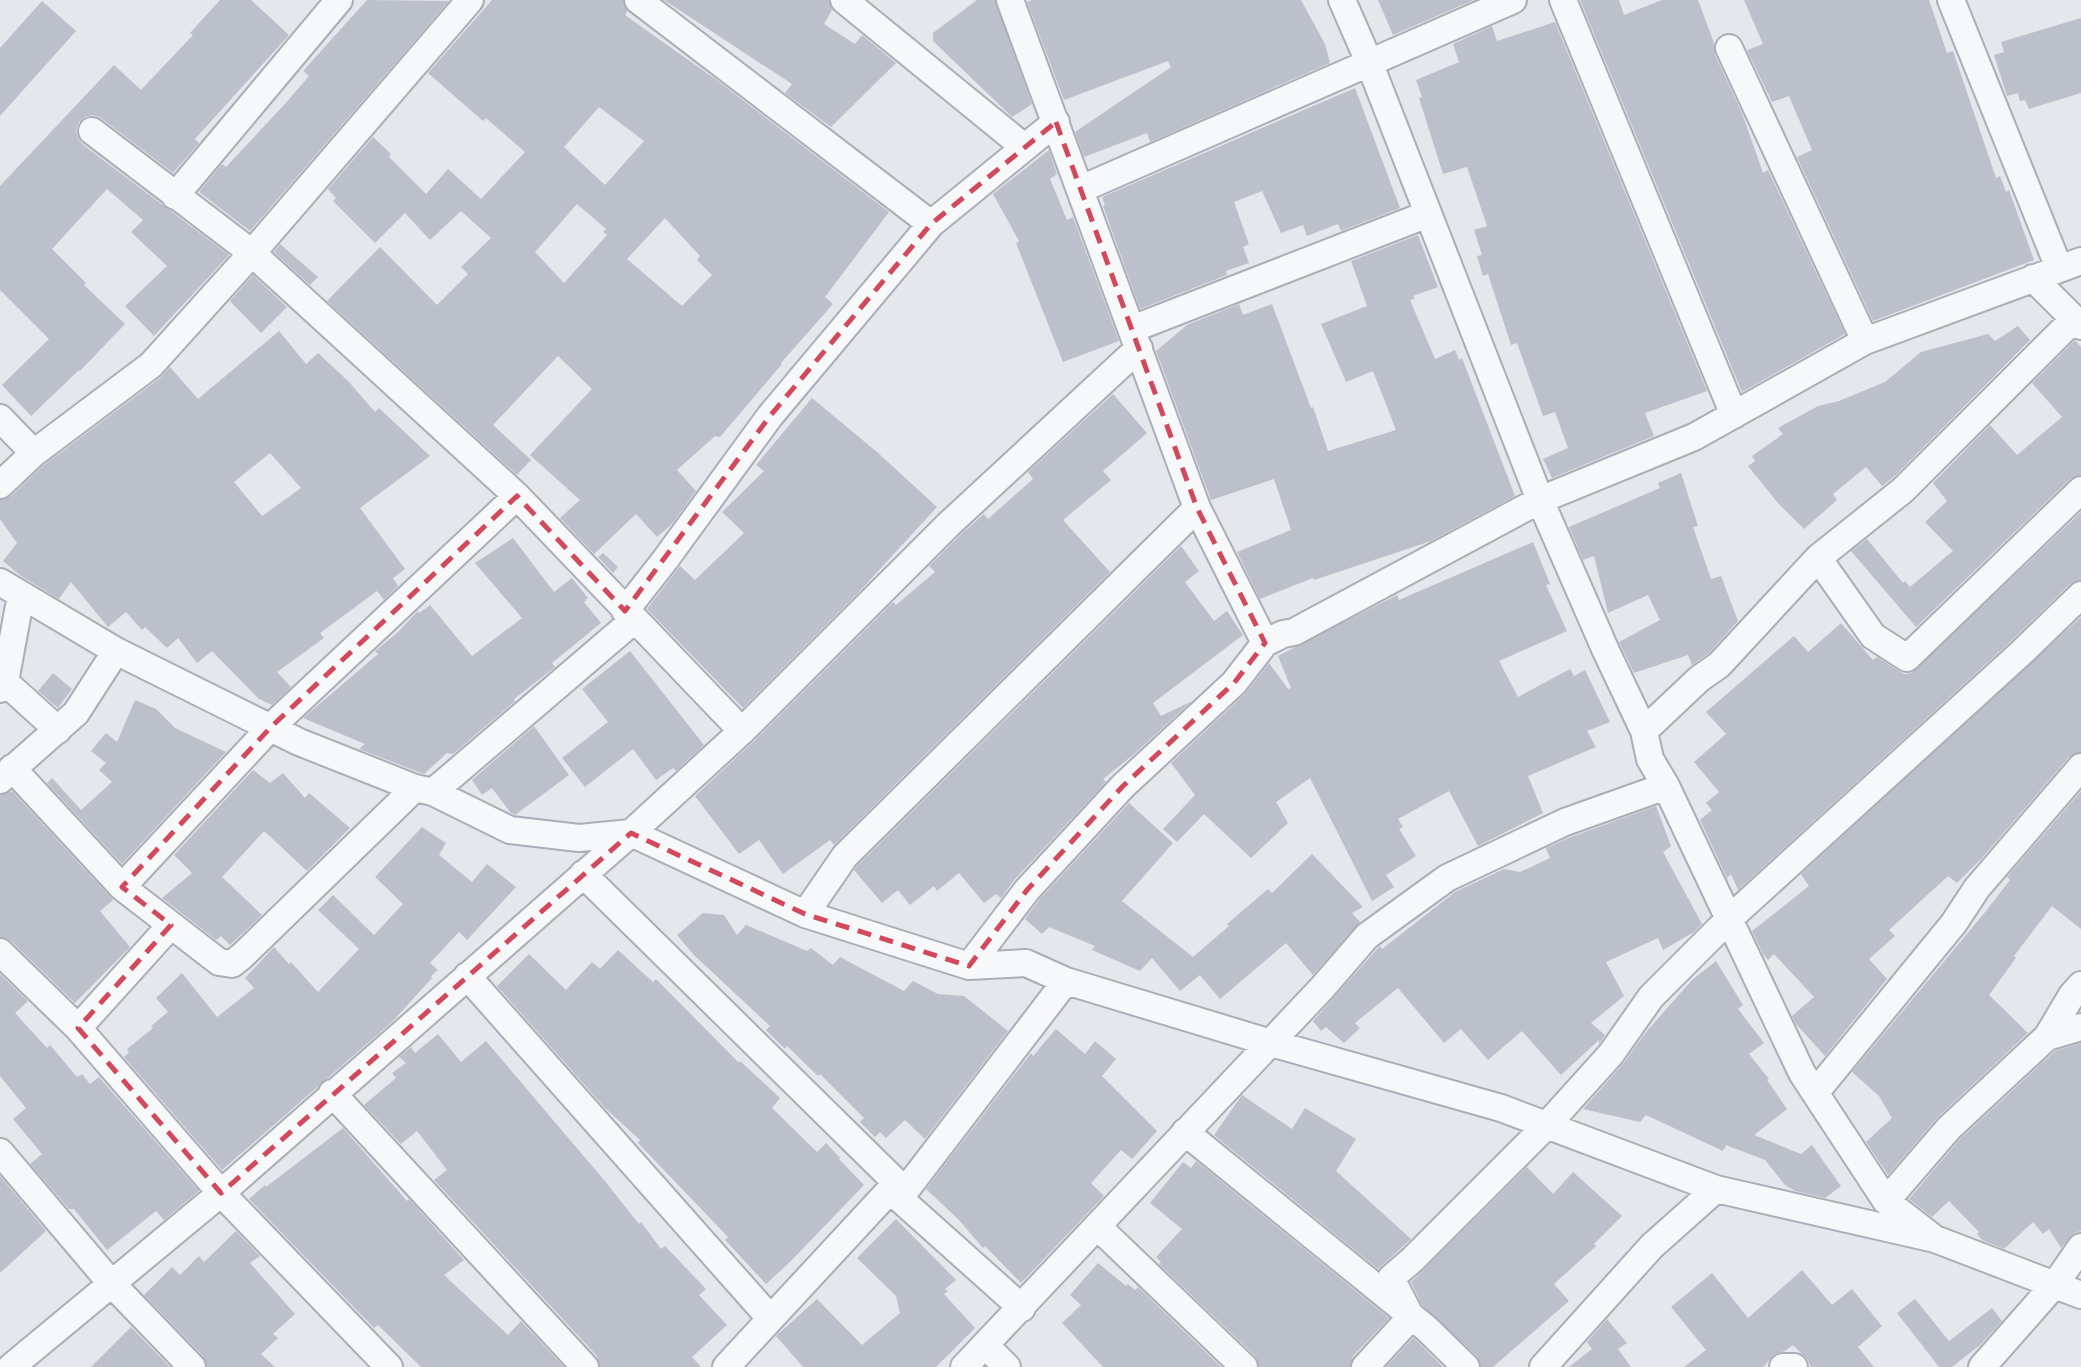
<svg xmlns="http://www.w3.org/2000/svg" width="2081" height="1367" viewBox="0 0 2081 1367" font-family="'Sofia Sans Condensed',sans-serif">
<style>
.building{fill:#bbc0ca;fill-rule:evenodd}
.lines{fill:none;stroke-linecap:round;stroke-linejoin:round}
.minor-casing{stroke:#a9aeb7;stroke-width:30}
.minor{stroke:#f7f8fa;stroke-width:26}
.marked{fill:none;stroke:#d1495b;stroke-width:5;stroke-dasharray:14 9;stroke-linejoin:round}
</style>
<rect width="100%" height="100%" fill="#e4e7ec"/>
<path class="building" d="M220 0H251L289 35 195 139 199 143 173 173 101 118 93 115 85 117 79 122 76 130 78 138 82 144 229 255 154 336 125 306 167 266 131 232 143 220 107 189 52 249 86 283 84 285 125 324 80 371 79 370 31 416 2 385 49 339 0 290V186L114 65 141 90 193 35 190 33Z
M367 0 449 1 250 231 199 192 222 164 226 167 284 105 309 76 303 71Z
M492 0H623L627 11 625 15 718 81 889 212 825 297 833 304 781 363 782 364 720 437 715 436 677 470 696 491 672 524 657 537 636 514 594 554 560 518 580 500 530 455 592 389 558 356 493 425 531 460 517 475 327 301 380 247 437 305 468 274 461 267 491 238 461 211 430 240 405 213 375 243 333 201 336 198 328 189 373 137 391 154 389 157 426 194 448 169 481 199 525 152 486 118 483 121 428 73ZM599 107 644 141 605 185 564 147ZM577 204 606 229 603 232 607 235 564 283 535 252ZM665 218 700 256 697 260 712 275 682 306 627 259Z
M664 0H829L832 10 824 24 855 44 862 35 896 63 831 127 785 93 792 84Z
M977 0H995L1032 104 1012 117 933 41V33Z
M1032 0H1301L1325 44 1330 63 1150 142 1147 133 1084 157 1075 132 1171 67 1168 61 1064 100 1027 2Z
M1378 0H1474L1393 35Z
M1580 0H1619L1624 15 1662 0H1698L1714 43 1715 55 1742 113 1763 173 1768 170 1845 334 1742 392Z
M1744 0H1929L1947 53 1953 51 1996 178 2000 176 2006 192 2009 190 2034 260 1873 321 1797 157 1812 150 1789 96 1772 102 1747 50 1763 44Z
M42 1 76 31 0 116V48Z
M2081 18V93L2029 109 2025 100 2020 101 2018 93 2007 96 1994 55 2004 52 2001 42Z
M1555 22 1707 391 1645 413 1654 436 1552 478 1543 459 1568 448 1555 412 1543 416 1517 343 1511 345 1488 274 1483 276 1477 256 1482 255 1474 230 1487 226 1467 167 1443 174 1419 98 1422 97 1416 80 1459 62 1453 44 1492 26 1497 41Z
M1355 88 1400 208 1341 231 1338 224 1307 236 1303 225 1281 233 1262 191 1234 202 1249 244 1243 247 1249 263 1226 271 1227 275 1140 309 1103 206 1105 205 1102 197Z
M1049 150 1057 174 1050 179 1067 220 1073 217 1119 341 1063 362 1016 243 1019 241 993 194Z
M1418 235 1438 287 1413 296 1415 299 1410 300 1435 359 1455 350 1459 360 1462 358 1515 496 1431 541 1314 580 1313 578 1260 599 1237 552 1291 530 1274 479 1211 500 1156 351 1187 325 1239 304 1243 315 1272 304 1311 408 1313 407 1328 451 1396 430 1373 371 1346 382 1321 324 1367 306 1351 261Z
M280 244 318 277 310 285 274 252Z
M253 275 287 307 261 333 230 301Z
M2018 326 2030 340 1895 476 1882 486 1866 467 1833 494 1837 500 1804 529 1778 503 1748 466 1755 461 1752 456 1783 434 1778 428 1818 406 1839 401 1885 382 1921 352 1988 334 1995 341Z
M279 331 306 364 318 353 349 382 375 412 379 408 430 456 360 508 405 569 393 578 398 586 384 600 377 591 320 633 324 638 277 672 291 687 272 705 259 699 212 651 197 663 178 638 167 648 145 627 142 630 126 612 108 627 71 582 59 599 21 576 3 561 17 543 0 519V500L11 496 44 465 160 378 170 367 198 399ZM270 453 301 488 262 516 234 482Z
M2075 340 2081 347V475L2070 479 1916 627 1851 551 1867 539 1903 583 1905 581 1910 587 1953 551 1925 522 1947 501 1933 483 1990 425 2017 455 2062 417 2032 383Z
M1113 394 1147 433 1103 471 1111 480 1063 520 1110 572 834 845 830 840 783 874 759 840 739 854 695 796 753 742 893 602 896 605 935 572 929 566 959 536 984 514 988 519 1033 479 1028 472Z
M812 398 877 452 937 507 858 593 743 708 647 609 680 566 695 580 744 533 722 512 764 471 756 465Z
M1681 473 1698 526 1693 527 1711 579 1721 576 1738 621 1709 653 1692 665 1688 655 1634 673 1619 642 1660 620 1648 595 1608 613 1594 556 1583 560 1569 527 1660 488 1658 483Z
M2081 512V580L2070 584 2010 642 1738 890 1731 874 1727 878 1700 820 1712 810 1706 803 1719 792 1694 762 1726 734 1706 712 1794 636 1808 652 1841 623 1873 660 1877 657 1899 671 1905 674 1912 673Z
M513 538 554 592 572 578 588 598 584 602 601 623 552 663 555 667 514 699 515 701 453 754 447 753 424 774 359 749 365 744 303 718 378 654 375 651 397 633 418 611 419 613 430 605 472 656 522 618 475 563Z
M1533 542 1550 584 1546 585 1567 631 1499 661 1518 697 1570 669 1574 676 1585 670 1610 722 1587 731 1596 747 1528 776 1543 813 1478 846 1449 791 1398 819 1403 827 1399 829 1416 856 1386 875 1394 887 1372 901 1310 778 1276 802 1288 823 1251 858 1204 814 1177 842 1163 829 1195 795 1171 763 1245 694 1269 663 1288 689 1291 688 1278 656 1397 595 1399 600Z
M1181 546 1199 571 1185 582 1214 621 1227 611 1243 635 1153 703 1161 716 1192 701 1133 755 1103 779 1106 782 1015 879 1001 898 996 894 984 903 959 873 937 891 934 886 910 905 898 890 882 903 854 870 857 866Z
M603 553 618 567 613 573 598 557Z
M2081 617V752L2069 757 1982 858 1957 883 1948 876 1889 930 1895 936 1869 959 1887 979 1825 1056 1796 1024 1792 1016 1814 997 1774 954 1768 960 1763 954 1752 931 1809 886 1801 874Z
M630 651 704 745 676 771 673 768 656 780 633 749 585 787 562 758 608 722 582 689Z
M53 673 72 689 58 708 38 691Z
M135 700 156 709 175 728 226 752 122 864 47 783 52 778 81 810 112 782 99 770 106 763 91 751 106 733 117 742Z
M534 726 569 775 515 815 510 812 492 788 482 795 472 780Z
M253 770 270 783 283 773 305 798 309 793 350 828 307 871 264 831 222 877 262 915 230 945 221 936 216 940 162 898 192 873 174 855Z
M12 791 113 900 100 911 130 947 75 1003 11 941 0 937V795Z
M2081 791V929L2052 906 2014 956 2016 958 1989 995 2028 1033 1938 1117 1888 1175 1866 1142 1892 1118 1879 1096 1852 1072 1986 911 2010 880 2007 877Z
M1129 803 1173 843 1122 901 1193 957 1229 926 1227 924 1268 889 1272 893 1312 854 1363 907 1352 913 1360 922 1313 975 1286 943 1220 999 1200 975 1180 991 1152 958 1140 971 1092 950 1095 946 1049 927 1042 934 1025 919 1039 900Z
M1656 806 1671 846 1663 852 1702 924 1694 932 1663 950 1658 938 1606 962 1624 996 1591 1023 1605 1035 1599 1044V1040L1561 1075 1522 1031 1488 1060 1461 1029 1444 1043 1398 988 1355 1023 1360 1028 1344 1043 1326 1027 1321 1031 1313 1021 1378 948 1380 946 1382 949 1455 892 1504 869 1520 872 1550 858 1546 848 1571 837Z
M422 827 446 843 439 855 472 882 487 864 516 887 467 940 459 932 430 963 438 970 431 976 432 978 392 1022 222 1170 124 1057 129 1052 127 1049 153 1028 151 1026 168 1012 156 998 182 973 217 1017 254 988 245 978 274 947 289 964 291 962 318 992 359 949 318 910 333 895 374 935 403 904 375 877Z
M703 913 724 915 737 935 746 925 807 951 811 948 833 965 840 957 904 991 913 981 938 994 964 996 1008 1031 925 1139 905 1120 886 1138 880 1132 875 1137 860 1122 864 1118 820 1074 818 1076 787 1046 785 1049 766 1030 770 1026 694 955 677 935Z
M618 950 653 982 656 979 739 1063 740 1061 780 1098 772 1108 817 1152 826 1143 840 1158 839 1159 864 1185 790 1262 766 1284 725 1240 728 1237 638 1143 640 1140 605 1108 497 986 529 954 566 990 592 962 600 969Z
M1716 961 1743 1005 1738 1009 1764 1043 1749 1054 1769 1079 1767 1080 1787 1109 1754 1135 1801 1154 1812 1145 1841 1186 1825 1198 1795 1191 1785 1185 1765 1160 1726 1145 1723 1151 1646 1115 1640 1122 1583 1109 1623 1064 1646 1032 1692 980Z
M0 974 28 1001 15 1013 47 1048 50 1045 77 1077 82 1074 90 1084 99 1077 199 1191 164 1220 156 1211 107 1250 74 1209H69L30 1164 42 1154 13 1119 26 1108 0 1076Z
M1056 1029 1085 1054 1095 1041 1116 1059 1102 1076 1157 1131 1132 1159 1121 1150 1091 1183 1104 1196 1021 1283 985 1246 983 1248 959 1220 926 1189 1031 1053 1033 1056Z
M438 1034 461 1062 486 1041 604 1180 639 1224 641 1222 661 1249 665 1246 706 1289 699 1295 727 1325 692 1357 701 1367H600L597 1356 434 1180 447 1170 417 1131 401 1144 364 1105 396 1078 392 1073 406 1063 399 1057 411 1047 415 1053Z
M2081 1043V1231L2074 1233 2061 1248 2049 1229 2043 1234 2033 1222 2004 1249 1982 1240 1977 1234 1979 1232 1949 1201 1932 1217 1909 1199 1960 1139 2055 1051Z
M1242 1095 1292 1129 1305 1108 1356 1139 1336 1171 1411 1239 1378 1269 1214 1135Z
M343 1128 407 1201 409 1199 464 1260 444 1275 508 1335 521 1321 564 1367H421L378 1325 374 1328 249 1199 265 1185 266 1187Z
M1196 1161 1389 1318 1353 1356 1350 1367H1259L1255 1356 1159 1264 1161 1262 1156 1257 1182 1229 1150 1203 1183 1162 1191 1168Z
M1527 1167 1553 1194 1573 1172 1622 1216 1594 1244 1596 1246 1554 1284 1569 1301 1493 1367H1481L1477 1356 1422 1305 1411 1282Z
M0 1176 46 1231 0 1273Z
M896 1219 956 1280 945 1289 948 1291 944 1294 975 1328 936 1367H803L776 1336 817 1299 862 1345 900 1313 896 1296 857 1258Z
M236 1231 260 1256 250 1263 295 1314 273 1334 278 1338 261 1354 275 1367H207L203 1356 144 1295 172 1267 180 1275 199 1256 204 1262Z
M1098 1263 1126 1286 1128 1284 1135 1290 1138 1287 1221 1367H1103L1062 1323 1081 1305 1070 1295Z
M1802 1270 1832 1305 1852 1289 1882 1326 1858 1347 1874 1367H1811L1807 1359 1793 1345 1785 1351 1775 1354 1763 1367H1684L1706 1350 1671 1307 1712 1273 1748 1318Z
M1915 1299 1949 1341 1992 1308 2002 1321 1980 1345 1952 1367H1939L1897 1313Z
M1607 1319 1627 1343 1618 1349 1631 1367H1569L1592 1349 1587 1342Z
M131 1327 170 1367H91Z
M1413 1338 1416 1340 1443 1367H1386Z"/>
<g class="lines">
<defs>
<path id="minor" d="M638 0 931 224
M844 0 1024 147
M1010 0 1197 508 1265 643 1283 634 1294 632 1540 500 1694 437 1865 341 2081 261
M1342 0 1369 62 1540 500 1606 651 1644 731 1650 759 1666 786 1802 1073 1886 1201 1935 1239 2081 1295
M1563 0 1734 415
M1951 0 2059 268
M1729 48 1865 341
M92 131 252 253 517 496 742 731
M1081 189 1513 0
M175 196 339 0
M2033 278 2081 326
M1132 329 1428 214
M0 418 34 453
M0 485 34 453 151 365 252 253 470 0
M1818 558 1873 636 1907 658 2081 490
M0 582 116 651 299 742 415 788 433 792 510 830 579 838 631 833 805 914 969 966 1026 963 1066 981 1271 1043 1501 1108 1716 1189 1935 1239
M625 611 665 560 770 416 931 224 1056 122
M5 682 58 730
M0 689 5 682 21 595
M1644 731 1699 679 1719 665 1818 558 1903 490 2074 319
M12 768 122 887 219 962 232 964 242 956 415 788
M0 780 76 713 116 651
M433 792 634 620
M583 874 905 1191
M122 887 271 727 517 496
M805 914 845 856 1197 508
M0 952 78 1028 221 1193 389 1367
M969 966 1027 890 1123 786 1234 683 1265 643
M467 976 770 1318
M78 1028 171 925
M2047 1037 2081 1027
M332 1093 585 1367
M1815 1093 1954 923 1977 888 2081 767
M1185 1132 1426 1328 1466 1367
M0 1152 111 1283 192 1367
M890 1190 1022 1308
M1886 1201 1949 1128 2047 1037 2072 995 2081 985
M1097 1226 1244 1367
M1411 1317 1391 1278 1413 1259 1547 1125 1611 1054 1651 997 1729 919 2021 653 2081 595
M985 1345 1007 1367
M11 1367 221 1193 631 833 742 731 948 525 1139 348
M726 1367 890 1190 905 1191 1066 981
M964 1367 1323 987 1367 936 1447 878 1565 822 1666 786
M1365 1367 1411 1317
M1543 1367 1652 1246 1716 1189
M1783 1367H1794
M1982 1367 2056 1283 2081 1247"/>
</defs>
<use href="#minor" class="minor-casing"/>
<use href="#minor" class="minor"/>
</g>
<path class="marked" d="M1056 122 1197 508 1265 643 1234 683 1123 786 1027 890 969 966 805 914 631 833 221 1193 78 1028 171 925 122 887 271 727 517 496 625 611 770 416 931 224Z"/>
</svg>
